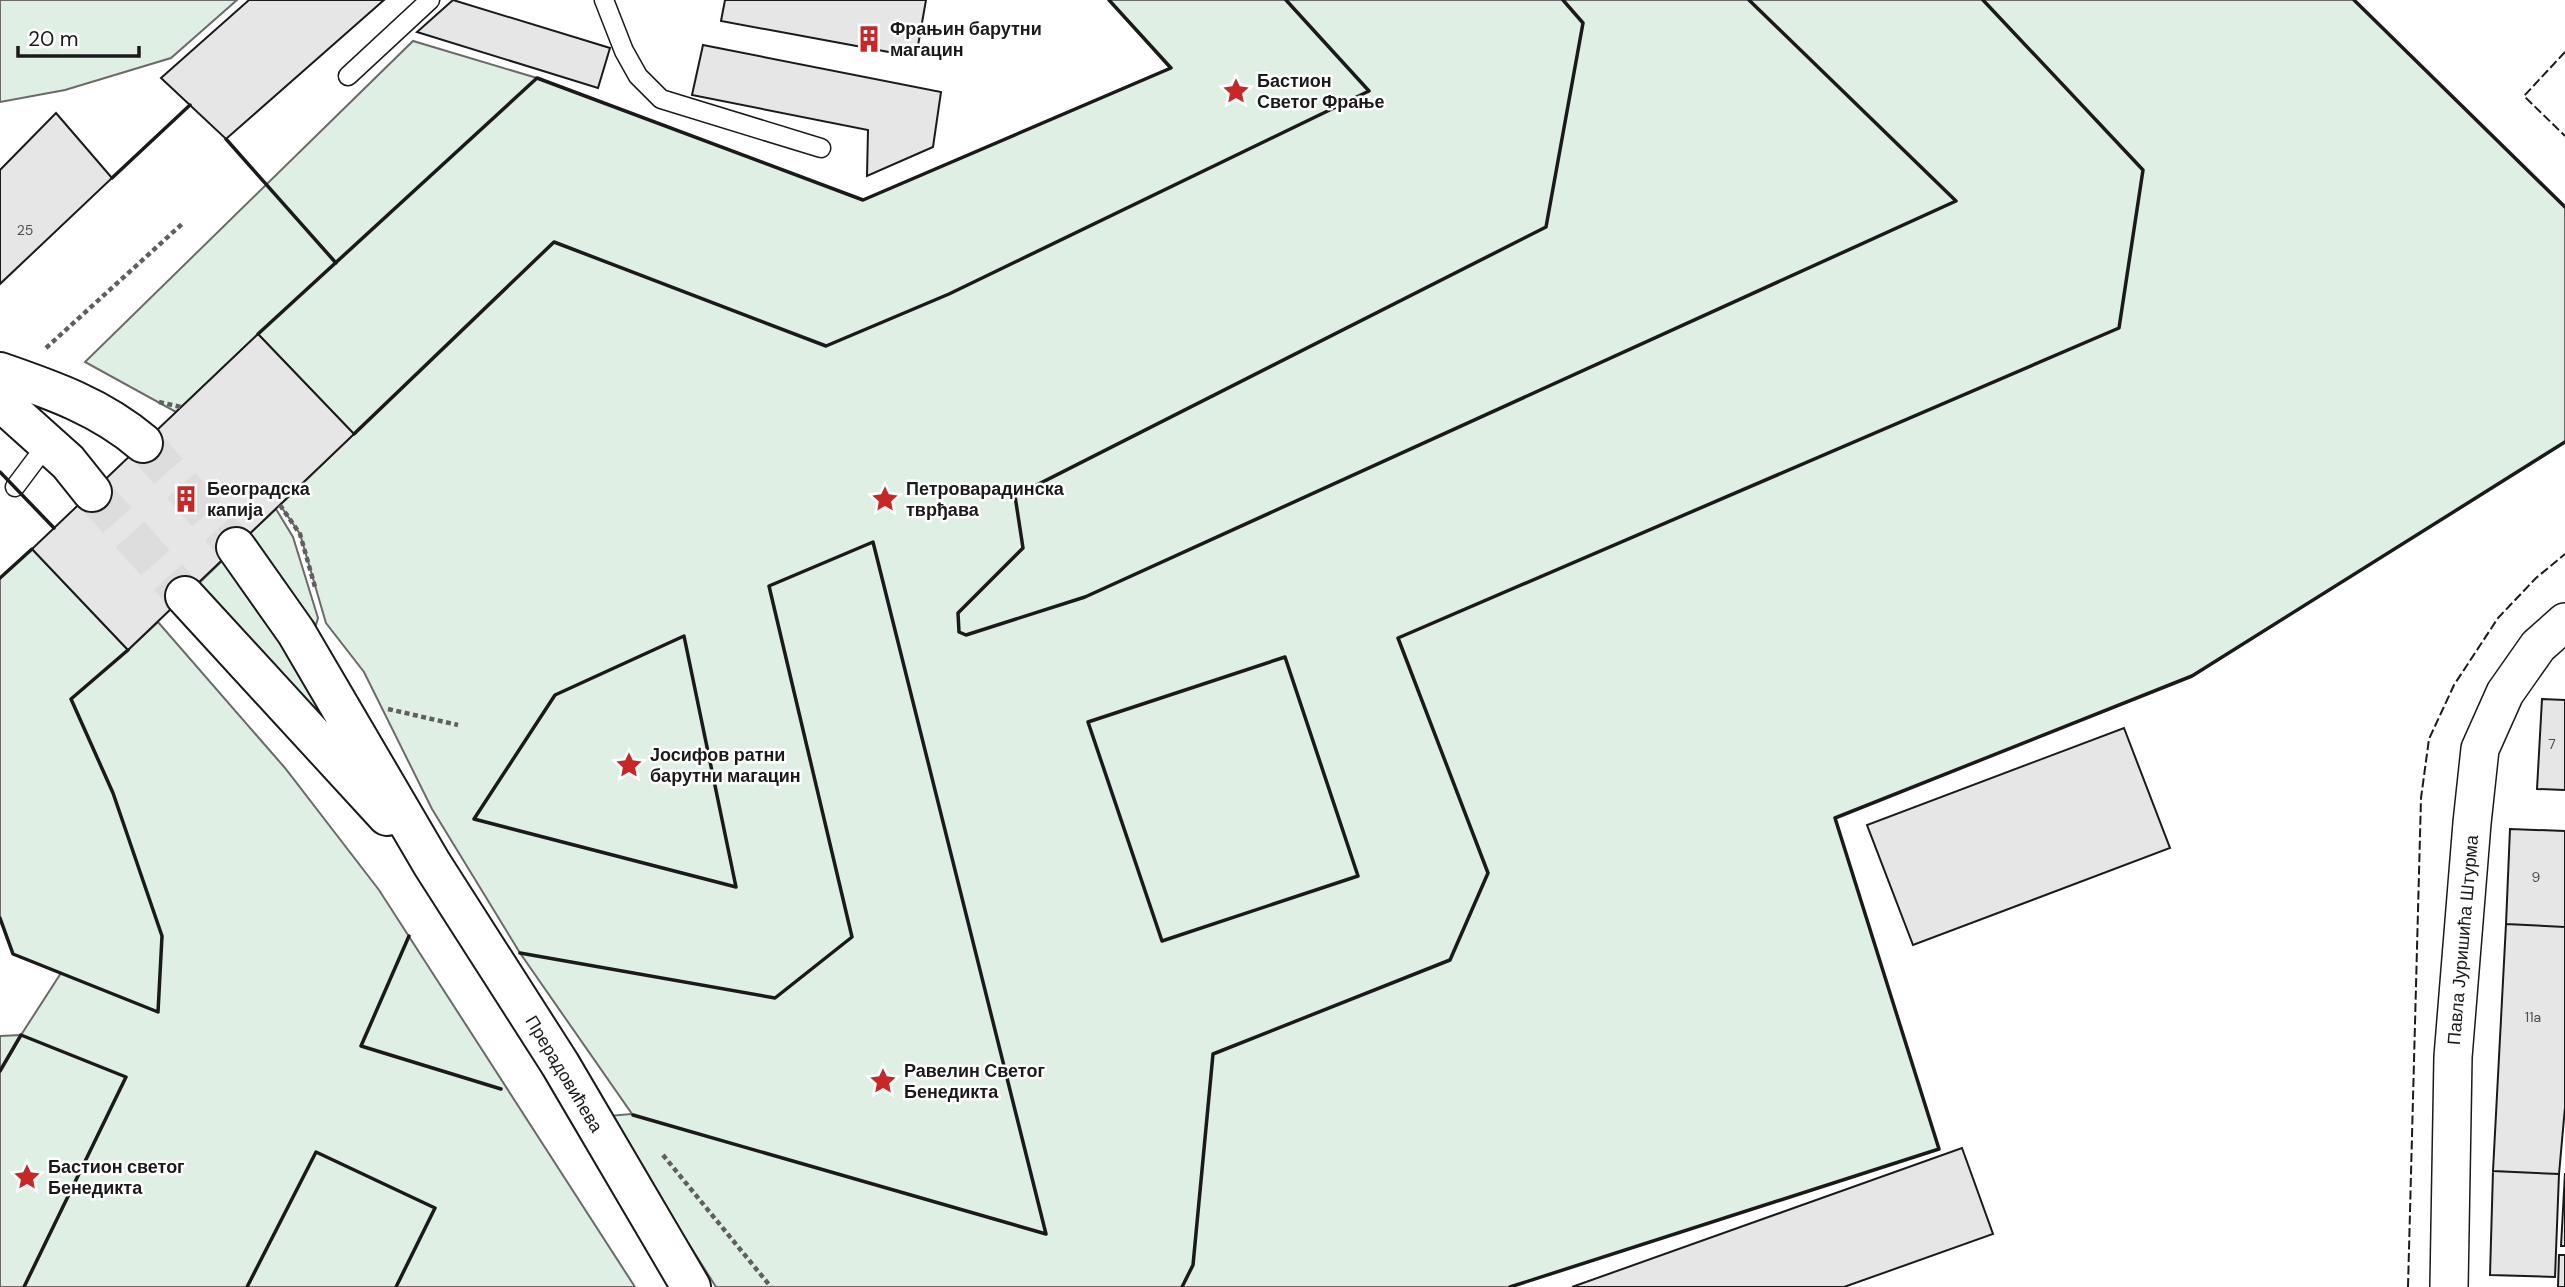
<svg xmlns="http://www.w3.org/2000/svg" width="2565" height="1287" viewBox="0 0 2565 1287" font-family="'DM Sans',sans-serif">
<style>
.green{fill:#e0efe3;stroke:#6a6a6a;stroke-width:2}
.building{fill:#e6e6e6;stroke:#1a1a1a;stroke-width:2}
.lines{fill:none;stroke-linecap:round;stroke-linejoin:round}
.secondary-tunnel{stroke:#ddd;stroke-width:38;stroke-dasharray:38 19;stroke-linecap:butt}
.service-casing{stroke:#1a1a1a;stroke-width:21}
.minor-casing{stroke:#1a1a1a;stroke-width:40}
.secondary-casing{stroke:#1a1a1a;stroke-width:42}
.path{stroke:#5f5f5f;stroke-width:4.5;stroke-dasharray:5 3.5;stroke-linecap:butt}
.service{stroke:#fff;stroke-width:18}
.minor{stroke:#fff;stroke-width:37}
.secondary{stroke:#fff;stroke-width:38}
.fence{stroke:#1a1a1a;stroke-width:2;stroke-dasharray:9 3.5;stroke-linecap:butt}
.wall{stroke:#1a1a1a;stroke-width:3.5}
.labels{text-anchor:middle;stroke-width:5;stroke-linejoin:round;paint-order:stroke}
.number-label{font-size:14px;fill:#4d4d4d}
.poi-label{font-size:18px;font-weight:bold;fill:#1a1a1a;stroke:#fff;text-anchor:start}
.street-label{font-size:18px;fill:#1a1a1a;stroke:#fff}
</style>
<rect width="100%" height="100%" fill="#fff"/>
<path class="green" d="M0 0H237L171 58 65 90 0 102Z
M1109 0H2354L2565 207V442L2192 676 1835 818 1939 1149 1510 1287H716L608 1116 632 1114 520 953 432 809 364 672 326 623 300 534 280 505 354 434 258 334 176 412 85 362 413 41 537 78 863 200 1170 68Z
M276 509 293 537 318 618 316 625 241 542Z
M32 549 128 650 158 622 285 768 379 890 635 1287H0V1036L21 1035 61 973 13 954 0 918V578Z
M225 558 237 572 321 707 323 719 192 590Z"/>
<path class="building" d="M249 0H384L226 139 161 78Z
M453 0 610 48 598 88 417 32Z
M725 0H926L916 57 721 21Z
M703 45 941 92 933 147 867 176 868 130 692 95Z
M56 113 112 178 0 284V170Z
M258 334 354 434 128 650 32 549Z
M2542 699 2565 700V790L2537 789Z
M2124 728 2170 848 1913 945 1867 825Z
M2510 829 2565 831V927L2506 924Z
M2506 924 2565 927V1107L2559 1174 2493 1171Z
M1962 1148 1993 1234 1844 1287H1572Z
M2493 1171 2559 1174 2555 1277 2490 1275Z
M2565 1173V1246H2561Z
M2559 1255H2565V1287H2558Z"/>
<g class="lines">
<path class="secondary-tunnel" d="M143 443 236 547
M92 492 185 596"/>
<defs>
<path id="service" d="M604 0 624 51 638 76 661 99 821 148
M348 76 430 0
M15 487 48 443"/>
<path id="minor" d="M2449 1287 2453 1057 2472 823 2480 749 2505 693 2538 646 2565 622"/>
<path id="secondary" d="M0 372C52 390 101 407 143 443
M0 401 68 462 92 492
M236 547 296 632 432 864 560 1064 691 1287
M185 596 387 816"/>
</defs>
<use href="#service" class="service-casing"/>
<use href="#minor" class="minor-casing"/>
<use href="#secondary" class="secondary-casing"/>
<path class="path" d="M46 348 182 224
M159 402 181 407
M280 505 300 534 315 587
M388 709 458 725
M663 1155 771 1287"/>
<use href="#service" class="service"/>
<use href="#minor" class="minor"/>
<use href="#secondary" class="secondary"/>
<path class="fence" d="M2565 52 2524 96 2565 136
M2408 1287 2421 798 2429 739 2454 685 2498 618 2536 578 2565 554"/>
<path class="wall" d="M1563 0 1583 23 1546 227 1015 496 1023 548 958 613 959 632 966 635 1085 597 1956 201 1749 0
M2354 0 2565 207
M226 139 336 263
M112 178 190 105
M258 334 537 78 863 200 1171 68 1109 0
M354 434 554 242 826 346 949 294 1369 91 1286 0
M0 472 54 528
M0 578 32 549
M684 636 736 887 474 819 555 695Z
M1285 657 1358 876 1162 941 1088 722Z
M0 918 13 954 158 1012 162 936 113 793 71 699 128 650
M409 936 361 1046 501 1089
M520 953 775 998 852 937 769 586 873 542 1046 1234 633 1115
M0 1071 21 1035 126 1077 24 1287
M247 1287 316 1152 435 1208 396 1287
M1182 1287 1193 1265 1213 1054 1450 960 1488 873 1398 638 2119 328 2143 170 1983 0
M1510 1287 1939 1149 1835 818 2192 676 2565 442"/>
</g>
<defs>
<symbol id="building-bare" viewBox="-9 -9 18 18"><path d="M-4-6H4V6H1V3H-1V6H-4ZM-2.5-4.3h1.7v1.8h-1.7ZM.8-4.3h1.7v1.8H.8ZM-2.5-1h1.7V.8h-1.7ZM.8-1h1.7V.8H.8Z" fill="#c62828" stroke="#fff" stroke-width="2.5" paint-order="stroke"/></symbol>
<symbol id="sight-bare" viewBox="-9 -9 18 18"><path d="M0-6L1.8-2.2L6-1.7L2.9 1.2L3.7 5.4L0 3.3L-3.7 5.4L-2.9 1.2L-6-1.7L-1.8-2.2Z" fill="#c62828" stroke="#fff" stroke-width="2.5" paint-order="stroke"/></symbol>
</defs>
<g fill-rule="evenodd">
<use href="#building-bare" x="850" y="20" width="38" height="38"/>
<use href="#sight-bare" x="1217" y="72" width="38" height="38"/>
<use href="#building-bare" x="167" y="480" width="38" height="38"/>
<use href="#sight-bare" x="866" y="480" width="38" height="38"/>
<use href="#sight-bare" x="610" y="746" width="38" height="38"/>
<use href="#sight-bare" x="864" y="1062" width="38" height="38"/>
<use href="#sight-bare" x="8" y="1158" width="38" height="38"/>
</g>
<g class="labels">
<g class="number-label">
<text x="25" y="235">25</text>
<text x="2552" y="749">7</text>
<text x="2536" y="882">9</text>
<text x="2533" y="1022">11a</text>
</g>
<g class="poi-label">
<text x="890" y="35">Фрањин барутни<tspan x="890" dy="21">магацин</tspan></text>
<text x="1257" y="87">Бастион<tspan x="1257" dy="21">Светог Фрање</tspan></text>
<text x="207" y="495">Београдска<tspan x="207" dy="21">капија</tspan></text>
<text x="906" y="495">Петроварадинска<tspan x="906" dy="21">тврђава</tspan></text>
<text x="650" y="761">Јосифов ратни<tspan x="650" dy="21">барутни магацин</tspan></text>
<text x="904" y="1077">Равелин Светог<tspan x="904" dy="21">Бенедикта</tspan></text>
<text x="48" y="1173">Бастион светог<tspan x="48" dy="21">Бенедикта</tspan></text>
</g>
<g class="street-label">
<text transform="translate(2463 940) rotate(-85)" y="6">Павла Јуришића Штурма</text>
<text transform="translate(564 1074) rotate(59)" y="6">Прерадовићева</text>
</g>
</g>
<path d="M18 46v10h121v-10" fill="none" stroke="#1a1a1a" stroke-width="3.5"/>
<text x="28" y="46" font-size="21" fill="#1a1a1a" stroke="#ffffff" stroke-width="5" paint-order="stroke">20 m</text>
</svg>
